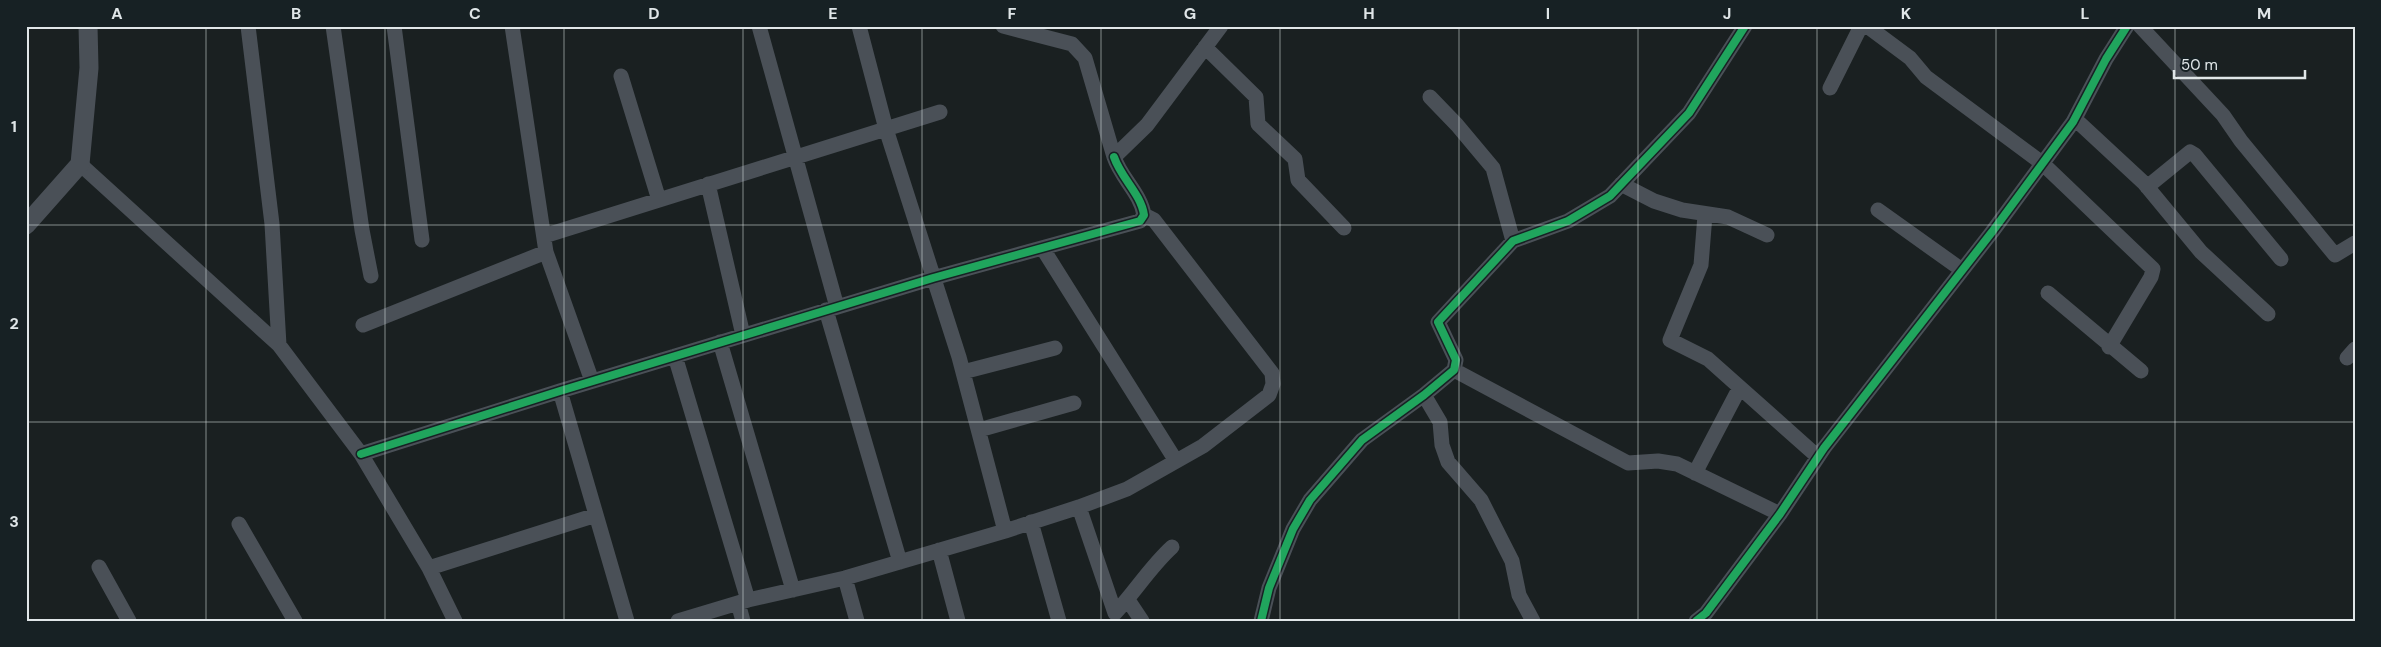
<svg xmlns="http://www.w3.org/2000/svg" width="2381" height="647" viewBox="0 0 2381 647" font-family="'DM Sans',sans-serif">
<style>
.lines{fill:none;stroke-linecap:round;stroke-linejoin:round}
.minor{stroke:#4a5057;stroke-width:15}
.tertiary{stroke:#4a5057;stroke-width:19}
.cycleway-casing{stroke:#172124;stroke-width:11}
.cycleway{stroke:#20a55d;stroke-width:8}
.grid{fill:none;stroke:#e0e6e8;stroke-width:1;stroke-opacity:0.55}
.neatline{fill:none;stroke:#e0e6e8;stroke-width:2}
.grid-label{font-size:16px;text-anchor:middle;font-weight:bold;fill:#e0e6e8}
</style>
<rect width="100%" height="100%" fill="#1a2021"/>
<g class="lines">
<path class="minor" d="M248 26 272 224 279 345
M333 26 362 230 371 276
M394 26 422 240
M512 26 546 252 592 381
M759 26 837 307
M859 26 886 129 959 357 1005 531
M1003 26 1072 44 1085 58 1114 157 1147 125 1221 26
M1867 26 1910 58 1926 77 2042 163 2153 269 2151 277 2109 347
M2140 26 2223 115 2241 141 2335 255 2355 243
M1205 47 1256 97 1258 124 1295 159 1298 180 1344 228
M621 76 659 200
M1830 88 1861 26
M1430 97 1457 125 1493 168 1513 241
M2075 119 2144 183 2201 252 2268 314
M80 164 279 345 361 454 429 568 455 621
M708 184 743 335
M1621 184 1654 201 1682 210 1728 217 1767 235
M2147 187 2190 152 2195 155 2281 259
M1878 210 1962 270
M1705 215 1701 265 1670 340 1708 359 1818 457
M544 236 940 112
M1043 249 1176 461
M2048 293 2141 371
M826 310 900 562
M363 325 546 252
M720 342 793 590
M675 356 748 600
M2347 358 2355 349
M1454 370 1628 463 1658 461 1677 464 1780 514
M963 372 1055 348
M560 391 627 621
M1424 395 1440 422 1442 445 1448 462 1481 500 1512 561 1519 595 1533 621
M979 430 1074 403
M361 454 560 391 933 278 1140 221 1144 215C1141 194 1121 178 1114 157
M1695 473 1739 389
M1079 507 1127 489 1203 446 1269 395 1273 384 1272 373 1154 220 1144 215
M1031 522 1059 621
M239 524 295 621
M939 550 958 621
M99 567 129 621
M429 568 596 515
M845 578 857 621
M1128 600 1142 621
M738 603 743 621
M678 621 748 600 845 578 1005 531 1079 507 1115 613C1135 592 1150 567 1172 547
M1261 621 1269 588 1293 529 1310 500 1362 440 1424 395 1454 370 1456 360 1438 322 1513 241 1568 221 1610 196 1689 113 1745 26
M1696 621 1706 613 1780 514 1824 448 1992 232 2073 122 2106 59 2127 26"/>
<path class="tertiary" d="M26 225 80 164 89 68 88 26"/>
<defs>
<path id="cycleway" d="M361 454 560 391 933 278 1140 221 1144 215C1141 194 1121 178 1114 157
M1261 621 1269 588 1293 529 1310 500 1362 440 1424 395 1454 370 1456 360 1438 322 1513 241 1568 221 1610 196 1689 113 1745 26
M1696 621 1706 613 1780 514 1824 448 1992 232 2073 122 2106 59 2127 26"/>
</defs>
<use href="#cycleway" class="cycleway-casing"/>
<use href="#cycleway" class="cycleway"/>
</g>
<path class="grid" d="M206 26V621M385 26V621M564 26V621M743 26V621M922 26V621M1101 26V621M1280 26V621M1459 26V621M1638 26V621M1817 26V621M1996 26V621M2175 26V621M26 225H2355M26 422H2355"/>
<rect width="2381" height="647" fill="none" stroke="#172124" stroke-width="55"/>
<path d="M2174 70v8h131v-8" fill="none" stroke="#e0e6e8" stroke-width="2.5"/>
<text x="2181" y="70" font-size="15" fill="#e0e6e8" stroke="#172124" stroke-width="4" paint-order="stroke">50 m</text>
<rect x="28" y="28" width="2326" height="592" class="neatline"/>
<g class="grid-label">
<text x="117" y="19">A</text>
<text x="296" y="19">B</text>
<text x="475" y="19">C</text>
<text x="654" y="19">D</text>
<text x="833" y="19">E</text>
<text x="1012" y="19">F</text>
<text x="1190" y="19">G</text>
<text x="1369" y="19">H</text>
<text x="1548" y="19">I</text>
<text x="1727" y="19">J</text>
<text x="1906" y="19">K</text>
<text x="2085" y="19">L</text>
<text x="2264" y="19">M</text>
<text x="14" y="132">1</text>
<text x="14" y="329">2</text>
<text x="14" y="527">3</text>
</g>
</svg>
